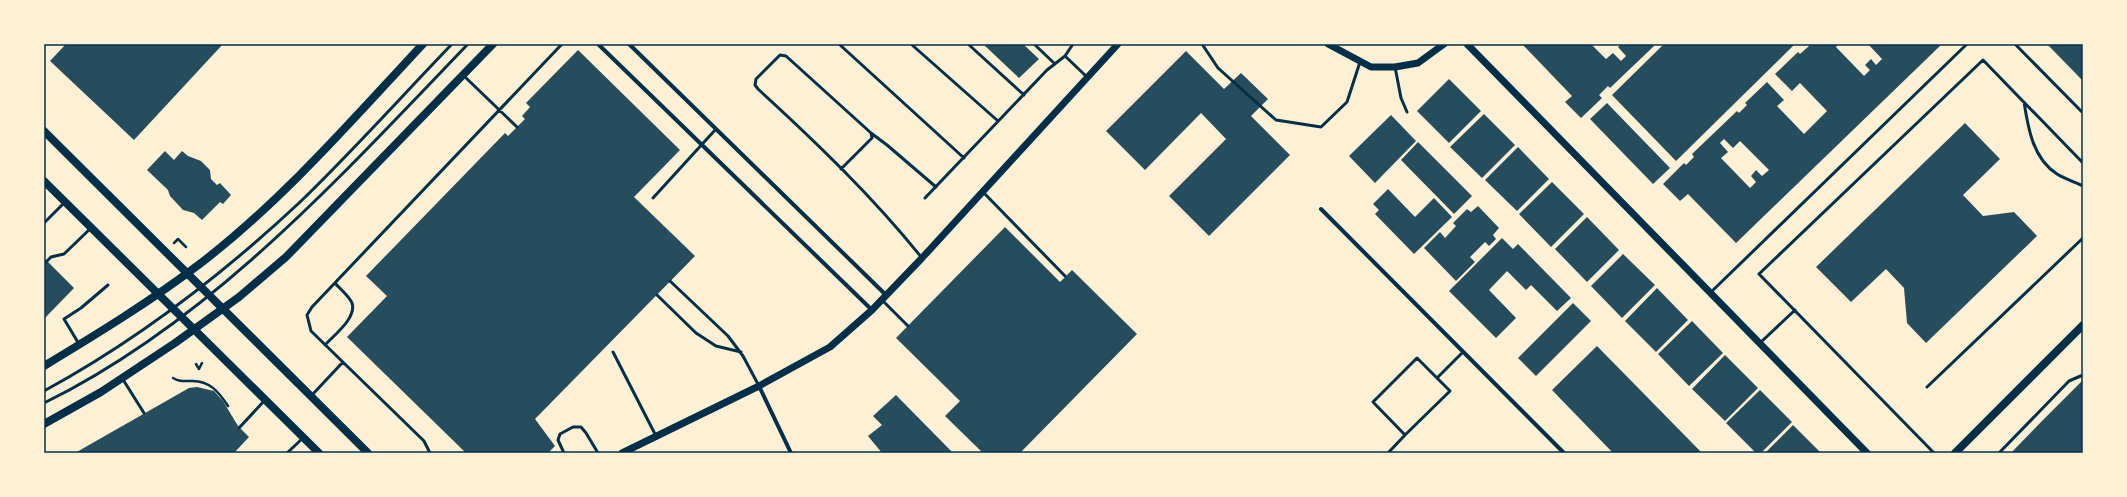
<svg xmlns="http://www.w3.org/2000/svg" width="2127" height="497" viewBox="0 0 2127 497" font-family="Cabin,sans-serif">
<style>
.building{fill:#264d5e;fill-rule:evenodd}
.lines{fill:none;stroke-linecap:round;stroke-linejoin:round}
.path{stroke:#003049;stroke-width:2.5}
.service{stroke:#003049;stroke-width:3}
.minor{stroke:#003049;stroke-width:4}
.tertiary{stroke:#003049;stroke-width:7}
.secondary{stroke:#003049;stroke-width:8}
.neatline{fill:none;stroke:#003049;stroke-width:1.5}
</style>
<rect width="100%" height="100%" fill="#fdf0d5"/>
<path class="building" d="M66 44H223L134 140 50 61Z
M983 44H1023L1039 59 1019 78Z
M1522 44H1591L1606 59 1613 53 1621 61 1626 56 1618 47 1621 44H1653L1654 46 1610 88 1608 86 1599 95 1602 98 1581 118 1565 102 1572 96Z
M1664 44H1795L1676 161 1612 95Z
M1807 44H1838L1836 47 1864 76 1870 70 1865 65 1871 59 1876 65 1882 59 1868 44H1942L1736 243 1688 194 1680 201 1663 184 1684 163 1686 165 1694 157 1692 154 1737 111 1739 113 1747 105 1745 103 1767 82 1784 100 1777 106 1804 134 1827 111 1800 83 1792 91 1775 74 1798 52 1800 54 1809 46ZM1724 139 1733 148 1740 141 1769 170 1762 176 1756 170 1751 176 1756 182 1750 188 1721 158 1728 152 1720 143Z
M2047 44H2080L2083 47V79L2082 80Z
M578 50 680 150 634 197 695 256 535 419 555 446 548 453H466L347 337 387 296 366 276 505 133 508 136 525 119 522 116 530 107 526 103Z
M1186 51 1224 89 1241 73 1268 99 1251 116 1290 155 1209 236 1169 196 1226 139 1201 113 1145 170 1106 131Z
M1449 79 1481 111 1449 143 1417 111Z
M1607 103 1670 168 1653 184 1590 119Z
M1484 114 1515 145 1482 178 1450 147Z
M1391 115 1416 141 1375 183 1349 156Z
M1965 123 2000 159 1963 195 1983 216 2014 212 2037 236 1926 343 1907 323 1904 288 1886 269 1851 302 1816 267Z
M1418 142 1472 196 1454 214 1401 160Z
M1518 147 1549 179 1517 211 1485 180Z
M165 151 174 160 182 151 188 156 201 161 210 170 211 179 217 185 220 183 231 195 223 204 220 202 202 220 194 213 183 210 170 196 168 190 147 170Z
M1552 182 1584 214 1551 247 1519 214Z
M1388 189 1415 217 1434 198 1452 217 1414 254 1375 214 1379 210 1373 204Z
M1478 206 1499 228 1493 235 1496 239 1489 246 1485 242 1470 257 1475 262 1456 281 1424 248 1440 232 1445 238 1456 226 1453 223 1467 209 1471 212Z
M1587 217 1619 250 1587 282 1555 249Z
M1005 227 1060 282 1072 270 1137 334 1020 453H983L945 416 960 401 896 338Z
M1502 238 1513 249 1518 244 1571 298 1557 311 1531 285 1526 290 1507 271 1489 290 1516 318 1496 338 1449 291Z
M1623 254 1655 285 1622 318 1591 286Z
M44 258 74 288 44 319Z
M1657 288 1688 320 1656 352 1625 321Z
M1573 303 1591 321 1536 376 1518 358Z
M1692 321 1723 353 1689 386 1658 354Z
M1597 346 1702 453H1613L1552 390Z
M1725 355 1758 388 1725 421 1692 389Z
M2083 380V453H2011L2041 422Z
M197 387 214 391 223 401 238 426 249 437 234 453H75L189 388Z
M1760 390 1792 422 1761 453H1756L1726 423Z
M896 395 953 453H882L868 436 882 425 873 416Z
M1793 425 1821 453H1765Z"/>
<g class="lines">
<path class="path" d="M174 243 178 239 186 247
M196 364 199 369
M199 369 202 363
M173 378C180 382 183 381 191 381 209 380 219 392 228 406"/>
<path class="service" d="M839 44 964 158
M911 44 998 121
M968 44 1024 95
M1034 44 1055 64
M1073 44 1065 56 1087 77
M1202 44 1218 68 1276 120 1321 127 1347 102 1360 62
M2015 44 2083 113
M1395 67 1401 98 1407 112
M464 76 517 127
M2024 102C2028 128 2033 159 2057 174 2065 179 2075 182 2083 186
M841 169 872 138 871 133
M983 192 1065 276
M653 198 716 129
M925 198 1047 70 1065 56
M44 223 64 203
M922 258C873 197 816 142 758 89L755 85 756 79 780 55 786 56 871 133 887 145 936 187
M44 264 51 257 64 254 91 228
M670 281 728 336 743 356 759 386
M1710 293 1967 44
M657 295 696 333 716 346 741 352
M882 300 908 326
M1760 343 1795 310
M79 344 64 319 81 308 108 285
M325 345C334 335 357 318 352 303 349 296 340 289 335 283
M613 352 656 436
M1417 358 1450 391 1405 435 1373 402Z
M122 378 144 413
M1437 378 1463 352
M1927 387 2083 238
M44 391C136 341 222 275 299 203 352 152 401 97 452 44
M312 395 343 362
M44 403C211 321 341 176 468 44
M239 428 265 400
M287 453 303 438
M430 453 424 441 311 331 307 315 312 307 562 44
M564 453 558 440 560 434 573 427H581L586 433 598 453
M1388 453 1405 435
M1934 453 1759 274 1983 60 2083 163
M1999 453 2069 381 2083 375"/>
<path class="minor" d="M598 44 872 310
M629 44 886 295
M1321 209 1564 453
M759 386 791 453"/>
<path class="tertiary" d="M1328 44 1371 67H1395L1418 63 1444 44
M1467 44 1867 453
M622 453 759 386 830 347 872 310 922 258 1118 44"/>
<path class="secondary" d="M44 131 368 453
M44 181 319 453
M44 366C97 334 151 301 201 263 283 200 353 119 423 44
M44 424 101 392 175 343 239 297 286 257 493 44
M1955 453 2083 325"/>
</g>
<rect width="2127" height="497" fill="none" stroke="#fdf0d5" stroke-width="90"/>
<rect x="45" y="45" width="2037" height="407" class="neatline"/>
</svg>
